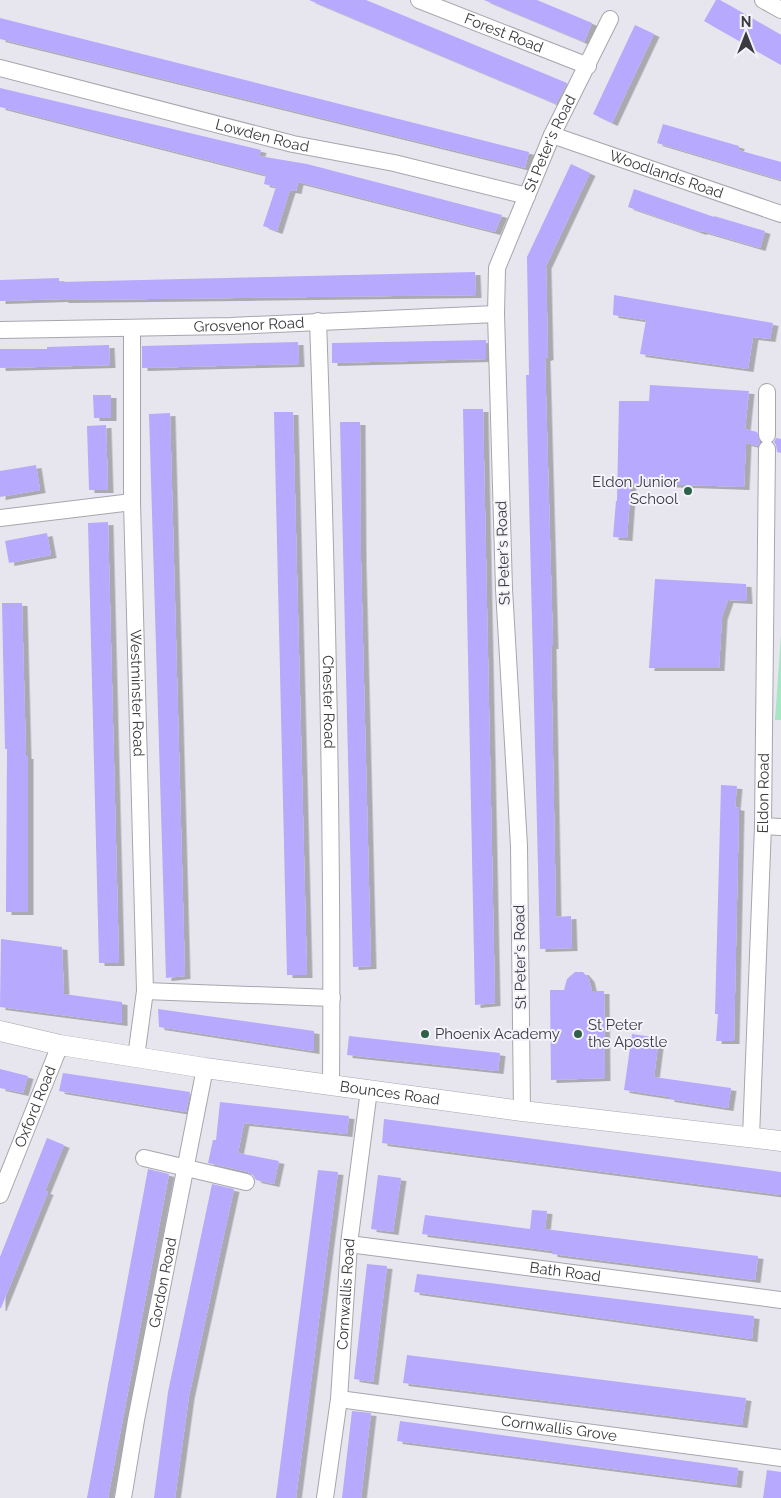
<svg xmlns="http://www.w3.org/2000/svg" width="781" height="1498" viewBox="0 0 781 1498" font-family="Raleway,sans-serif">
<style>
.green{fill:#a7e6c4}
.building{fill:#b6a9fe;filter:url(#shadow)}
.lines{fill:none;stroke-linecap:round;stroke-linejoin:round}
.minor-casing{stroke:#a7a6ad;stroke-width:18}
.tertiary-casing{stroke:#a7a6ad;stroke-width:21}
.minor{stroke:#fff;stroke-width:16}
.tertiary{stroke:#fff;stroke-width:20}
.poi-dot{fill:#2d6248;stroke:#f4f3fb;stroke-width:2}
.labels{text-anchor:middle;stroke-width:4;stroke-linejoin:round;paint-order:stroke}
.street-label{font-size:15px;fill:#3b3a3e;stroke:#f4f3fb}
.poi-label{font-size:15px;fill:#3b3a3e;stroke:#f4f3fb;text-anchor:start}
</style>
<defs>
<filter id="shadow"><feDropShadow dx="5.5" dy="3" stdDeviation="0" flood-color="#0004"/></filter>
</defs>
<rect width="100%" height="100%" fill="#e7e6ee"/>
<path class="green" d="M781 634V720H775Z"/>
<path class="building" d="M309 0H366L567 83 556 104Z
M484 0H537L592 23 584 42Z
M716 0H720L781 35V65L704 21Z
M0 18 529 152 525 168 0 39Z
M635 25 654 34 612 123 593 114Z
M0 88 261 150 259 156 307 164 502 215 495 232 298 182 296 191 290 190 277 231 263 226 276 187 264 184 266 175 0 107Z
M663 124 739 146 738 150 781 162V180L657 143Z
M571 164 590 173 546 266 548 357 545 358 553 646H551L556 917 571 916 572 948 540 949 526 375H529L527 257Z
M634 189 714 217V216L765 231 760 248 702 231 701 232 628 207Z
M475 272 476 295 63 300V299L0 301V280L59 278V282Z
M614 295 773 323 770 339 753 337 748 369 640 354 646 320 613 315Z
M486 340V359L332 363V343Z
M298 342 299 364 142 368V346Z
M109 345 110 365 0 368V349H47V347Z
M650 385 749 391 745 429 757 432 760 442 758 446 746 443 744 487 631 483 627 538 613 537 616 501H617L619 401H649Z
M93 395H111V418H94Z
M463 409H483L495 1003 475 1005Z
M274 412H293L307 975H287Z
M170 413 185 976 166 978 149 414Z
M340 422H360L361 561 371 966 353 967Z
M106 425 108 490H89L87 426Z
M776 438 781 439V453L777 452 776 445 774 442Z
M36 465 40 490 0 497V471Z
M108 522 119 963H99L88 523Z
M47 533 51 555 9 563 5 541Z
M655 579 746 584 747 601 728 600 722 617 719 668H649Z
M2 603H22L26 756H28V912H6L7 749H5Z
M721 785 737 786 735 807 739 808 734 1041H716L718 1014H715Z
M1 939 62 947 64 994 122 1002V1023L0 1007Z
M575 972H583L589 979 592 991H604L605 1078 551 1080 550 990H564L567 979Z
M158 1009 314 1031V1051L159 1027Z
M632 1034 659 1038 654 1077 731 1088 728 1108 669 1099V1097L624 1090Z
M349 1036 500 1053 498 1071 347 1055Z
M0 1069 28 1076 23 1093 0 1088Z
M63 1073 190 1092 186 1112 59 1091Z
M220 1102 349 1116 347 1134 244 1123 238 1153 279 1161 274 1184 256 1180 253 1175 248 1172 208 1163 213 1140H216Z
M384 1119 781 1172V1195L382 1143Z
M47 1138 64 1145 45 1191 48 1192 1 1308H0V1257Z
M148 1169 169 1174 108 1498H87Z
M318 1170 338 1172 296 1498H276Z
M378 1175 401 1178 393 1232 371 1229Z
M212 1184 234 1189 189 1396 175 1498H154L168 1392Z
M532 1210 547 1211 545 1229 758 1256 755 1280 552 1254V1251L422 1234 425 1215 530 1229Z
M367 1264 387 1266 373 1382 354 1379Z
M417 1274 754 1316 752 1339 414 1292Z
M407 1355 746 1398 742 1425 403 1383Z
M352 1411 371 1413 361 1498H342Z
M400 1421 738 1468 736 1485 397 1441Z
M767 1470 781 1472V1498H763Z"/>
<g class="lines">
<defs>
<g id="minor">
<path id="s1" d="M419 0 588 66"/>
<path d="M763 0 781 10"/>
<path id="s2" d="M0 68 293 144 394 163 527 196"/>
<path id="s3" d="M552 135 781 214"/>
<path id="s4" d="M318 321C327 575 333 830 331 1084"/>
<path id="s5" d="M132 329V502L145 991 136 1057"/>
<path id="s6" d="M0 330 231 326 496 314"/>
<path d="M767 435V392"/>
<path d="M0 518 132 502"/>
<path d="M763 826 781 827"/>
<path d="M145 991 332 998"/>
<path id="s7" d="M522 1111 519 846 504 589 496 314 497 268 552 135 610 19"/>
<path id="s8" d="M751 1137 763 826 767 449"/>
<path d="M144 1158 246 1182"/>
<path id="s9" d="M0 1195 60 1045"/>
<path id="s10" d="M349 1244 781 1300"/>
<path id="s11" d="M339 1399 781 1458"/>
<path id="s12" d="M123 1498 136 1420 205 1068"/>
<path id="s13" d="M325 1498 339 1399 349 1244 369 1090"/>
</g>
<g id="tertiary">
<path id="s14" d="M0 1031 60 1045 205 1068 522 1111 781 1141"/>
</g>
</defs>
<use href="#minor" class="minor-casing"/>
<use href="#tertiary" class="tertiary-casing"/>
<use href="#minor" class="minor"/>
<use href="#tertiary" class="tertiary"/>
</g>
<g class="poi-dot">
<circle cx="688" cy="491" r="5"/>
<circle cx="425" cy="1034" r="5"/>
<circle cx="578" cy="1034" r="5"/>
</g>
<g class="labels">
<g class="street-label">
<text dy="5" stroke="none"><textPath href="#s1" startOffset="91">Forest Road</textPath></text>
<text dy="5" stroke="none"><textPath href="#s2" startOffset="271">Lowden Road</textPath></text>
<text dy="5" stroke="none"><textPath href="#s7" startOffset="979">St Peter's Road</textPath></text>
<text dy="5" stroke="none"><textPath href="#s3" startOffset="121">Woodlands Road</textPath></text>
<text dy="5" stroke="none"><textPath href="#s6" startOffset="249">Grosvenor Road</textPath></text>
<text transform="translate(503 553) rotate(-92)" y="5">St Peter's Road</text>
<text dy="5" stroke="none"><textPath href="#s5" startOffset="364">Westminster Road</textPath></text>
<text dy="5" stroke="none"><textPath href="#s4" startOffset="381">Chester Road</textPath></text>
<text dy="5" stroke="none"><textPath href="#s8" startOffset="344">Eldon Road</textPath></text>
<text transform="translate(520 957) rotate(-91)" y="5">St Peter's Road</text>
<text dy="5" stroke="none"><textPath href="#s14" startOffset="395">Bounces Road</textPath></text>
<text dy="5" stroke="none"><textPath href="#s9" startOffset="95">Oxford Road</textPath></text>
<text dy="5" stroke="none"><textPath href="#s10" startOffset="218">Bath Road</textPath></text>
<text dy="5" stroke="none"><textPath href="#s12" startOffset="219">Gordon Road</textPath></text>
<text dy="5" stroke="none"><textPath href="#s13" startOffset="205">Cornwallis Road</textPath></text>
<text dy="5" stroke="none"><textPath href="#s11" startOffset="222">Cornwallis Grove</textPath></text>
</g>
<g class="poi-label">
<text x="678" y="487" text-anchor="end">Eldon Junior<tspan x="678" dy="17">School</tspan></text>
<text x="588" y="1030">St Peter<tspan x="588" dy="17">the Apostle</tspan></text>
<text x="435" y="1039">Phoenix Academy</text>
</g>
</g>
<g transform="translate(746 35)" stroke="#f4f3fb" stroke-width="4" paint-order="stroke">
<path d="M0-4L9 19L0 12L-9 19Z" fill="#3b3a3e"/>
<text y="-8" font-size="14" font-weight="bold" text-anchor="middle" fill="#3b3a3e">N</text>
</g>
</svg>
